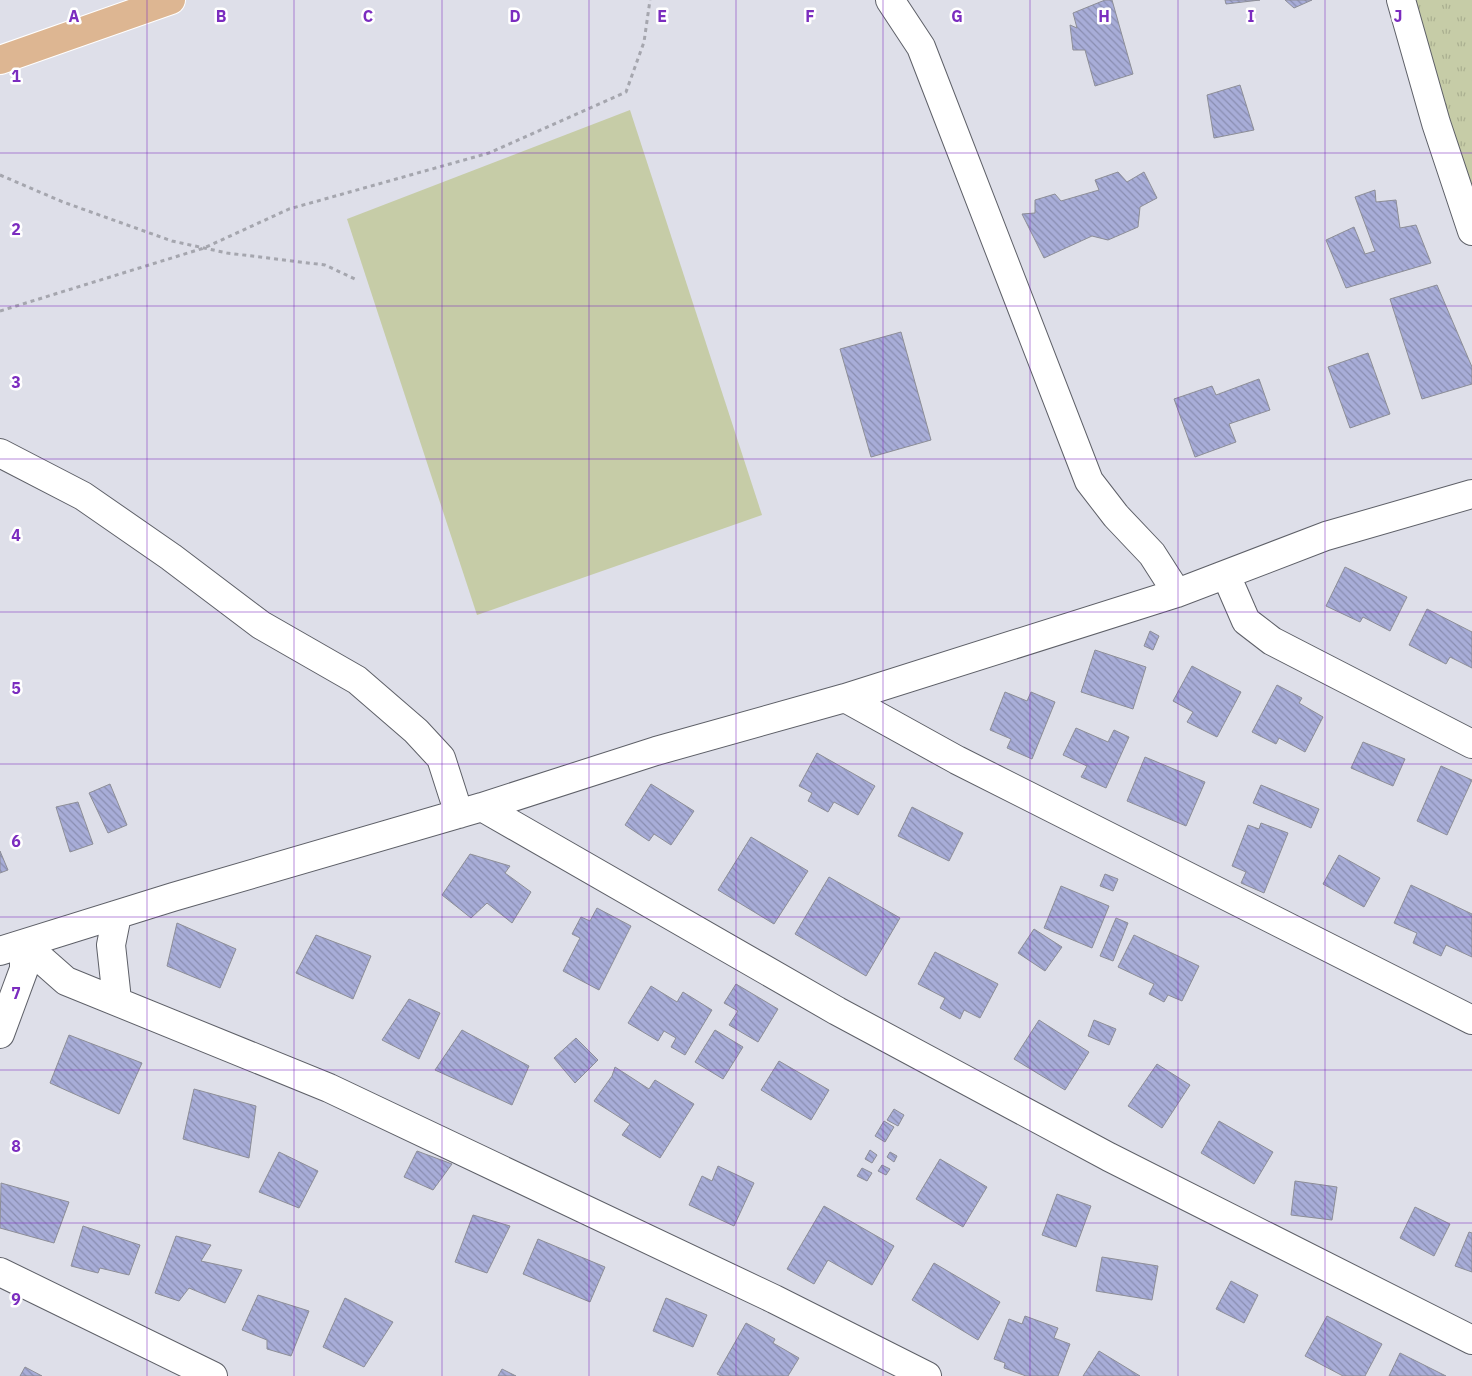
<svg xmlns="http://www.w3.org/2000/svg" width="1472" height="1376" viewBox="0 0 1472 1376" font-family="'IBM Plex Sans',sans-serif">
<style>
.green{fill:#c6cca7}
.park{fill:url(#park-tufts)}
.building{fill:url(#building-back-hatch);stroke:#8d8e97}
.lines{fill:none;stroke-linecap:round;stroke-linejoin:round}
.street-casing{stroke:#5e6068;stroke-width:30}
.primary-casing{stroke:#fff;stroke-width:30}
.path{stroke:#a5a6ae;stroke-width:3;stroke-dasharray:4 4;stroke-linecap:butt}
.street{stroke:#fff;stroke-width:28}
.primary{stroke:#ddb692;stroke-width:28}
.grid{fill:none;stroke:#7b2cbf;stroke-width:1;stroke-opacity:0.55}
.grid-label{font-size:16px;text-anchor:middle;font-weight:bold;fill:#7b2cbf;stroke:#fff;stroke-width:5;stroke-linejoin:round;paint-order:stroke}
</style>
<defs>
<pattern id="park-tufts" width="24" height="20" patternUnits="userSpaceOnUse" patternTransform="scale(1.25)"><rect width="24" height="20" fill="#c6cca7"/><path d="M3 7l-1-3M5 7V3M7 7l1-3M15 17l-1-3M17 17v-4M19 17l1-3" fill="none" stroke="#aaaf90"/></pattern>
<pattern id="building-back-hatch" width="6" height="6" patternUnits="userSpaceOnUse" patternTransform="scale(1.25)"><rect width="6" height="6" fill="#a8add8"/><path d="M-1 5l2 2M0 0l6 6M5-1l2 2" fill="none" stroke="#898db0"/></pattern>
</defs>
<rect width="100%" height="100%" fill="#dedfe9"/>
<path class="green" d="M630 110 762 515 477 615 347 219Z"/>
<path class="park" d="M1408 0H1472V194Z"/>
<path class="building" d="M1105 0H1112L1133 74 1095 86 1085 50H1073L1070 25 1077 28 1073 13Z
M1225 0H1260L1226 4Z
M1285 0H1312L1294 8Z
M1240 85 1254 130 1214 138 1207 95Z
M1118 172 1127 182 1144 172 1157 198 1140 207 1138 227 1108 240 1092 236 1044 258 1022 214 1035 213V200L1055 194 1061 201 1099 190 1095 180Z
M1375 190 1376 202 1396 200 1400 228 1416 225 1431 263 1346 288 1326 240 1354 227 1365 254 1375 251 1355 197Z
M1437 285 1472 367V384L1422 399 1390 299Z
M901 332 931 440 871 457 840 349Z
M1368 353 1390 414 1350 428 1328 367Z
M1259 379 1270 410 1229 424 1236 442 1195 457 1174 399 1212 386 1216 395Z
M1345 567 1407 597 1390 631 1363 617 1360 622 1326 606Z
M1427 609 1472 632V668L1450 657 1446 664 1409 645Z
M1150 631 1159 636 1153 650 1144 646Z
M1095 650 1146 667 1133 709 1081 692Z
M1192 666 1241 692 1217 737 1187 722 1193 712 1173 701Z
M1277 685 1302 698 1299 703 1323 717 1305 752 1279 738 1276 744 1252 732Z
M1005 692 1027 701 1031 692 1055 702 1032 759 1007 748 1011 739 990 730Z
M1076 728 1108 742 1114 730 1129 737 1106 788 1081 777 1087 766 1063 755Z
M1363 742 1405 759 1393 786 1351 768Z
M817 753 875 786 858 815 834 802 828 812 808 801 812 793 799 786Z
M1145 757 1205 782 1186 826 1127 801Z
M1441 766 1472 780 1447 835 1417 821Z
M110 784 127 825 108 833 89 793Z
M651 784 694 811 671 845 654 834 649 841 625 825Z
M1261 785 1319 809 1311 828 1253 803Z
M78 802 93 844 70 852 56 807Z
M912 807 963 833 949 861 898 836Z
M1261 823 1288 833 1264 893 1241 883 1246 872 1232 866 1248 825 1259 829Z
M751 837 808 871 774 924 718 890Z
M0 851 8 870 0 873Z
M470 854 510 866 505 873 531 892 512 923 487 903 471 918 442 895Z
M1339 855 1380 878 1364 907 1323 884Z
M1105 874 1118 879 1113 891 1100 886Z
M829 877 900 918 866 976 795 934Z
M1411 885 1472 914V957L1446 945 1441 956 1413 943 1417 933 1394 923Z
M1061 886 1109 906 1092 948 1044 928Z
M597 908 631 926 599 990 563 971 580 938 572 934 581 917 590 921Z
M1116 918 1128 923 1113 961 1100 956Z
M177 923 236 949 220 988 167 966Z
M1034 929 1062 947 1045 971 1018 953Z
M316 935 371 956 353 999 296 973Z
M1134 935 1199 966 1182 1001 1168 995 1164 1002 1149 994 1154 984 1118 967Z
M935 952 998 984 980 1018 964 1010 960 1019 940 1008 945 998 918 984Z
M736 984 778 1009 758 1042 729 1025 738 1011 724 1003Z
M651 986 677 1002 683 992 712 1010 685 1055 671 1047 676 1038 664 1031 658 1041 628 1023Z
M409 999 440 1013 419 1059 382 1040Z
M1039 1020 1089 1052 1065 1090 1014 1059Z
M1094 1020 1116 1029 1109 1045 1088 1036Z
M462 1030 529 1066 512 1105 435 1070Z
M715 1030 743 1047 723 1079 695 1062Z
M69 1035 142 1063 119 1114 50 1083Z
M576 1038 598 1060 575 1083 554 1058Z
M779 1061 829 1090 811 1120 761 1090Z
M1157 1064 1190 1085 1162 1128 1128 1106Z
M615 1067 649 1089 655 1080 694 1104 660 1158 622 1135 630 1124 594 1101 612 1076Z
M194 1089 256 1106 249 1158 183 1139Z
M894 1109 904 1115 898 1126 887 1120Z
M884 1121 894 1127 885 1142 875 1136Z
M1219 1121 1273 1152 1254 1184 1201 1153Z
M870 1150 877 1155 872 1163 865 1159Z
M417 1151 452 1164 433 1190 404 1177Z
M279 1152 318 1171 299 1208 259 1192Z
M890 1152 897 1156 894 1162 887 1157Z
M940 1159 987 1187 963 1227 916 1199Z
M882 1165 890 1169 886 1175 878 1171Z
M718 1166 754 1183 734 1226 689 1205 702 1176 712 1181Z
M862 1168 872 1173 867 1181 857 1176Z
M1295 1181 1337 1187 1332 1220 1291 1215Z
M1 1183 69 1202 54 1243 0 1228Z
M1057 1194 1091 1206 1076 1247 1042 1235Z
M824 1206 894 1246 872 1285 828 1260 814 1284 787 1269Z
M1415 1207 1450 1224 1434 1256 1400 1238Z
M473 1215 510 1226 487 1273 455 1262Z
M83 1226 140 1245 129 1275 100 1268 98 1273 71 1266Z
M1469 1232 1472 1233V1272L1455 1266Z
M176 1236 211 1245 201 1261 242 1270 225 1303 189 1288 179 1301 155 1293Z
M538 1239 605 1267 590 1302 523 1274Z
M1102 1257 1158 1266 1152 1300 1096 1291Z
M934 1263 1000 1302 978 1340 912 1300Z
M1231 1281 1258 1295 1244 1323 1216 1309Z
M258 1295 309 1311 291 1356 267 1349V1340L242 1330Z
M345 1298 393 1322 364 1367 323 1347Z
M666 1298 707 1315 693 1347 653 1331Z
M1025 1316 1058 1328 1054 1338 1070 1344 1058 1376H1026L1004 1368 1005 1363 994 1359 1009 1319 1022 1324Z
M1327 1316 1382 1344 1365 1376H1343L1305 1356Z
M746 1323 775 1339 773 1343 799 1358 788 1376H721L717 1374Z
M1099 1351 1140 1376H1083Z
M1400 1353 1446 1376H1389Z
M25 1367 42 1376H20Z
M502 1369 516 1376H498Z"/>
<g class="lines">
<defs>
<path id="street" d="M890 0 921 47 1089 481 1116 516 1152 554 1177 593
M1401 0 1436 123 1472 231
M0 453 83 496 171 557 261 625 357 680 416 731 441 758 459 814
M1226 575 1246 621 1272 641 1472 744
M845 698 957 760 1472 1020
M482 807 837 1011 1109 1157 1472 1340
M117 915 111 945 117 1000
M24 944 66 981 329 1088 774 1299 927 1376
M0 951 173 897 482 807 656 751 845 698 1177 593 1326 536 1472 494
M0 1034 24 969V944
M0 1272 213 1376"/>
<path id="primary" d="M0 60 171 0"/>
</defs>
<use href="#street" class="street-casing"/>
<use href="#primary" class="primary-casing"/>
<path class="path" d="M0 175 63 202 172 241 227 253 325 265 355 279
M0 311 204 248 289 209 489 153 626 92 644 42 650 0"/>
<use href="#street" class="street"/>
<use href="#primary" class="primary"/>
</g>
<path class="grid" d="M147 0V1376M294 0V1376M442 0V1376M589 0V1376M736 0V1376M883 0V1376M1030 0V1376M1178 0V1376M1325 0V1376M0 153H1472M0 306H1472M0 459H1472M0 612H1472M0 764H1472M0 917H1472M0 1070H1472M0 1223H1472"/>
<g class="grid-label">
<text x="74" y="22">A</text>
<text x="221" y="22">B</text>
<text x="368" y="22">C</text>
<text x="515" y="22">D</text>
<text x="662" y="22">E</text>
<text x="810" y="22">F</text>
<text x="957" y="22">G</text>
<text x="1104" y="22">H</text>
<text x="1251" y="22">I</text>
<text x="1398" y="22">J</text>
<text x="16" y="82">1</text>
<text x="16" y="235">2</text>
<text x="16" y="388">3</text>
<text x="16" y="541">4</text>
<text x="16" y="694">5</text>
<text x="16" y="847">6</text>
<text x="16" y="999">7</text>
<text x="16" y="1152">8</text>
<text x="16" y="1305">9</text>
</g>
</svg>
